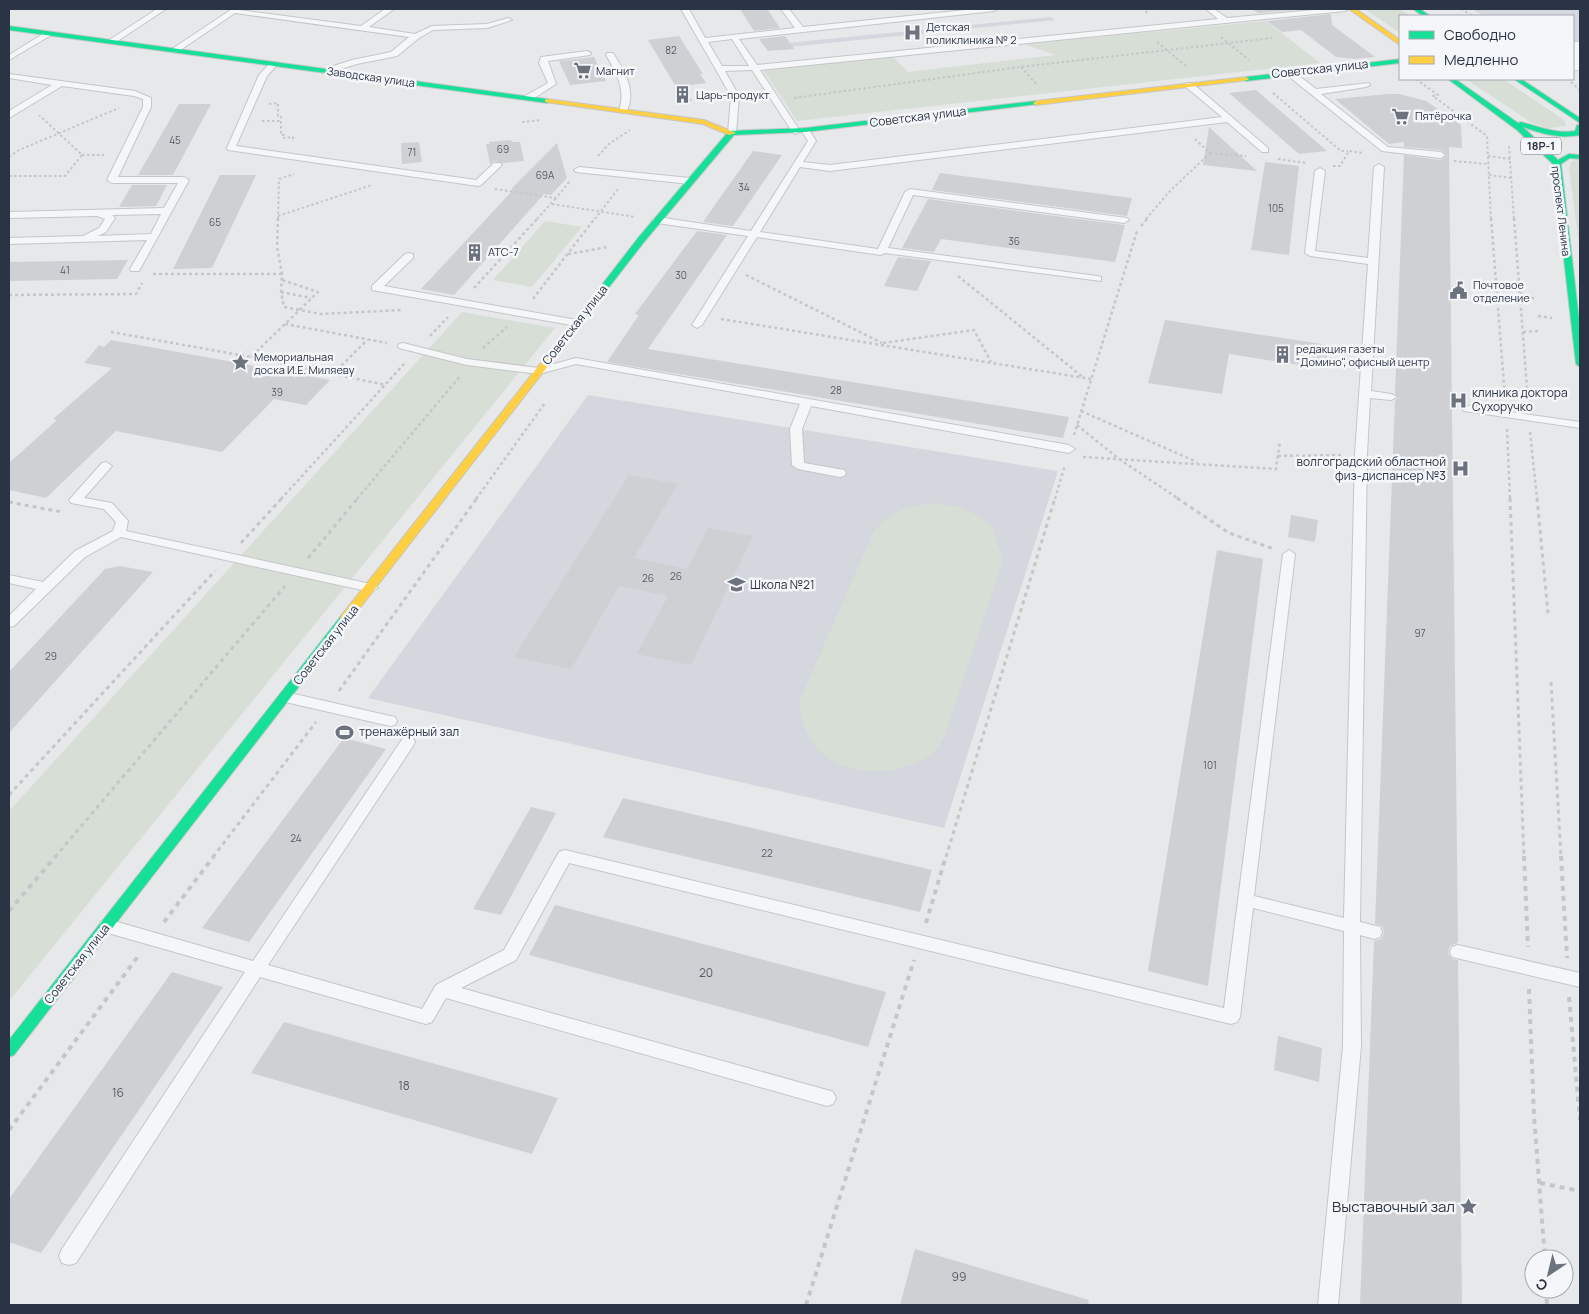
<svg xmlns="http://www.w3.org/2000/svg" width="1589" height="1314" viewBox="0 0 1589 1314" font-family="Manrope,sans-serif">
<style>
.built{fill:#d4d7dd}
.green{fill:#d6ded6}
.building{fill:#ced0d3}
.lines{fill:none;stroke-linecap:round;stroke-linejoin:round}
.lane-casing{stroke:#c4c6c8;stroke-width:2}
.street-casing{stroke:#c4c6c8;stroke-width:29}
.fast-casing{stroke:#c4c6c8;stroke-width:2}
.slow-casing{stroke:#c4c6c8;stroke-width:2}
.path-far3{stroke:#c5c6ca;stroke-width:2;stroke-dasharray:2.5 2.5;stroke-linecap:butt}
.path-far2{stroke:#c5c6ca;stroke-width:2.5;stroke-dasharray:3 3;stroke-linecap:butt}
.path-far1{stroke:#c5c6ca;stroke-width:3;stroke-dasharray:4 4;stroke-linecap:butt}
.path{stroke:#c5c6ca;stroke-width:4;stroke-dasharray:5 5;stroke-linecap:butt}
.lane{fill:#f5f6f7;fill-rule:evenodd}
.street{stroke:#f5f6f7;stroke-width:28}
.fast{fill:#16e098;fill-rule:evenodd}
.slow{fill:#ffcf43;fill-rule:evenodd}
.labels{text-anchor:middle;stroke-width:5;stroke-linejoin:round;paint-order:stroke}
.number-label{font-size:10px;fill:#545c69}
.far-poi-label{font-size:11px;fill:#2b3445;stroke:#f4f6f9;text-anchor:start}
.far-street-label{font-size:11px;fill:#2b3445;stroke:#f4f6f9}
.shield{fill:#f4f6f9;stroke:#676e7b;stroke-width:1}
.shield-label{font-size:11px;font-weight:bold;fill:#2b3445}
.street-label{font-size:12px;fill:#2b3445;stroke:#f4f6f9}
.poi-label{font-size:12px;fill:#2b3445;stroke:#f4f6f9;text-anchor:start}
.near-number-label{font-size:12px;fill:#545c69}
.near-poi-label{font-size:15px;fill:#2b3445;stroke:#f4f6f9;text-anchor:end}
</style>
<rect width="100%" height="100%" fill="#e6e8ea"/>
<path class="built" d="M1472 9H1580V45L1573 46V16H1484Z
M1051 17 1055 20 770 49 767 45Z
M588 395 1058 471 944 828 368 698Z"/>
<path class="green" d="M1365 9H1400L1411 16H1400V33Z
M1266 21 1320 63 797 121 763 70 892 56 908 72 1055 55 1024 44Z
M1466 79H1503L1564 120 1566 126 1548 128 1532 123Z
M1580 160V253L1569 167 1572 161Z
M545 221 582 227 532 287 493 280Z
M462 312 555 328 9 1001V811Z
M931 503 956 506 979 516 991 525 1003 559 945 735C942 740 939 747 935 751 906 778 839 779 815 746 805 733 801 718 799 702L874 531C894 509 902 508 931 503Z"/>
<path class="building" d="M740 9H767L780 28 754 31Z
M1252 9H1307L1258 13Z
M1331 14 1332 25 1375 57 1355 59 1336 57 1301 30 1282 32 1267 21Z
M679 36 703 74H700L706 83 676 87 648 40Z
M785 36 794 49 768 51 759 39Z
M594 57 606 81 570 85 559 61Z
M1256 90 1327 151 1299 154 1229 93Z
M1388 94H1399L1426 101 1461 125 1462 148 1449 147 1458 943 1450 946 1448 953 1452 959 1458 960 1462 1305H1360L1374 941 1381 939 1384 933 1382 926 1375 924 1395 400 1399 398 1395 394 1404 155 1441 160 1447 155 1441 150 1404 147V142L1389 144 1335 99Z
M179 104H211L173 175H138Z
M1209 127 1257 171 1203 165Z
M511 140 512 142H520L524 161 503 163 494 161 490 164 486 144H490L489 142Z
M419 142 422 162 402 164 401 143Z
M557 143 567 178 551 195 544 194 454 295 421 289 513 190 511 189Z
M753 151 782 155 733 226 703 222Z
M1265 162 1299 166 1289 255 1251 250Z
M940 173 1132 198 1127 216 932 190Z
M220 175H256L212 268 173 269Z
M132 185H167L156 206 119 207Z
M928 199 1124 225H1125L1115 262 941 239 934 252 902 248Z
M697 231 727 235 648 349 1069 417 1063 438 607 362 639 315 635 314Z
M898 257 931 261 917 291 884 286Z
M128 260 117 279 9 281V262Z
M1165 320 1328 345 1326 369 1229 354 1222 394 1148 383Z
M111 340 222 360 330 380 306 405 274 399 222 452 116 431 46 498 9 490V463L57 420 53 419 112 368 84 363 99 345 104 347Z
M629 475 678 484 634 558 687 569 708 528 753 536 691 665 637 654 668 596 619 586 571 669 514 657Z
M1291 515 1318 520 1315 542 1288 537Z
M1217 550 1263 559 1208 986 1148 971Z
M120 566 153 572 9 733V672L105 569Z
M344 738 386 749 249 942 202 928Z
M623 798 932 870 920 912 603 837Z
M531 807 556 813 501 915 473 909Z
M555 905 886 992 868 1047 529 955Z
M172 972 223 987 41 1253 9 1242V1199Z
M284 1022 558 1098 532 1154 251 1073Z
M1278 1036 1322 1048 1319 1082 1274 1070Z
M915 1249 1089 1300 1088 1305H900Z"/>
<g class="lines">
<defs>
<path id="lane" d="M157 9H166L113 44 106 42Z
M232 9 361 26 385 9H394L369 27 415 34 432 26 487 24 508 18 512 20 487 28 433 30 419 38 397 56 357 64 327 73 323 71 324 69 352 60 391 52 409 37 235 13 176 53 169 51Z
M681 9H689L705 38 795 28 781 9H789L803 27 975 9H998L994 11 739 39 757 65 1218 19 1206 9H1214L1227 18 1325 9H1349L1345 11 760 70 800 131 796 134 793 133 752 70 725 71 739 96 736 133 732 136 728 133 731 96ZM732 39 749 66H722L708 42Z
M46 32 53 34 9 60V55Z
M587 51 591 53 590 55 548 61 556 84 531 100H525V96L548 83 539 63 541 57Z
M607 53H613C625 72 637 91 626 113L619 111C626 89 617 74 606 55Z
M271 62 278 64 267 76 236 146 476 180 494 163H500L502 165 481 185 478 186 228 150 227 148 259 75Z
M1287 71H1293L1316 89 1369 83 1370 85 1366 87 1321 94 1388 147 1441 152 1445 155 1441 158 1382 151 1287 75Z
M9 74 135 91 151 98V107L118 177H184L189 180 139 271H131L130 269 147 240 9 244V238L83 236 99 228 105 219 97 216 9 218V212L164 208 178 183H112L107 180 143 107V99L134 96 62 86 9 118V111L52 85 9 78ZM161 214 151 234 98 236 106 232 115 218 112 215Z
M1186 83H1192L1268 148V152H1262L1227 122 830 171 800 167 760 232 878 249 905 192 910 189 1127 218 1129 220 1124 223 913 195 888 248 1097 276 1101 277V281L885 253 881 255 757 237 702 325 697 328 692 325 748 236 657 223 652 220 657 217 751 231 808 141 801 130 802 128H808L816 141 803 162 830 165 1222 117 1186 87Z
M1379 164 1384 167 1371 391 1391 394 1397 397 1391 400 1370 398 1367 454 1360 922 1380 927 1382 932 1380 937 1374 939 1360 935 1361 1046 1338 1305H1318L1343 1046 1344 931 1253 908 1240 1017 1237 1022 1231 1024 569 863 516 960 461 988 827 1090 833 1092 836 1098 833 1104 827 1106 446 998 432 1022 426 1024 260 977 76 1263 69 1265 62 1263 59 1256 62 1249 245 972 101 931 99 926 101 921 107 919 253 961 403 738 408 737 413 738 415 742 413 746 268 965 422 1009 436 985 504 950 559 852 565 850 1224 1008 1283 554 1289 550 1295 554 1254 896 1344 918 1355 454 1368 264 1310 256 1305 253 1315 171 1320 168 1325 171 1315 251 1368 258 1374 167Z
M579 167 690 178 695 181 690 184 576 172 574 170Z
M409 253 413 254V258L384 286 577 320 582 323 577 326 372 290V286L405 254Z
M403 343 467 359 539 368 576 358 1069 445 1075 449 1069 453 811 406 802 429 804 463 844 470 846 473 844 476 840 477 798 469 792 465 790 429 800 404 576 364 539 374 467 365 399 348 398 346 399 344Z
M1468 406 1580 422V428L1464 411 1462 409Z
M106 462 112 466 84 498 112 503 128 521 126 531 371 584 378 588 371 592 121 537 85 557 14 626 9 627V616L36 589 9 583V575L43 582 75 551 113 531 116 522 104 509 71 503 69 500 102 463Z
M286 692 390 716 395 717 397 721 395 725 390 726 281 701 279 697 281 693Z
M1458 945 1580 973V987L1452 957 1450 952 1452 947Z"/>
<path id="street" d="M1573 56H1580"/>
<path id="fast" d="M1413 9H1420L1430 16H1423Z
M9 26 547 99 550 101 547 103 9 30Z
M1400 59V63L1246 81 1243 79 1246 77Z
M1448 79H1455L1518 123 1521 122C1539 127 1556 134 1575 131L1577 125H1580V135C1560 139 1542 134 1523 127L1558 160 1569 154 1580 155V159L1570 158 1561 164 1580 328V367L1576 364 1553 164 1517 130Z
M1514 79H1521L1580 118V123Z
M1036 101 1039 103 1038 104 805 132 734 135 644 242 561 349H555L554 347 638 238 729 131 805 128Z
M345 615 350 619 349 622 14 1055 9 1057V1040L341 616Z"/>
<path id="slow" d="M1349 9H1356L1400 40V45Z
M1246 77 1249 79 1248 80 1036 105 1033 103 1036 101Z
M547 99 704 120 736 133 729 135 703 124 545 102V100Z
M558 344 561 345V349L349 622H341L340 619 341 616 555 345Z"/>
</defs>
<use href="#lane" class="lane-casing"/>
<use href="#street" class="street-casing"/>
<use href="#fast" class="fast-casing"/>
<use href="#slow" class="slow-casing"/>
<path class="path-far3" d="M1461 9 1473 16
M1147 13 1144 9H1150
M1221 37 1249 60
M1157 42 1187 67
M1021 67 1037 85
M1416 79 1438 95 1433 96 1487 136 1491 219
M1571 82 1580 90
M1273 93 1341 151H1348
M794 98 1020 67 1272 38
M689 100 717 98
M269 104 278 103V117H281V135H285L284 138 293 137V142
M262 121H281
M522 122 541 120
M1509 146 1514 219
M1210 153 1246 156
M82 155H104
M598 156 609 144 630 130
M1488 156 1510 159
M9 157 19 150 119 108
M1278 159 1306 163
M1454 161 1488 164
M1333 166H1340L1349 151 1363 153
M1489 175 1512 178
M9 176H65L82 155 39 115
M495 189 556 198 570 181
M552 204 635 217
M278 216 372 185
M278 219 279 179 294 174
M537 219 556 198
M595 219 618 189
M1146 219 1170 191 1210 153 1195 139"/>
<path class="path-far2" d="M278 218 277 246 282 274 281 292 284 307 321 314 402 310
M1491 218 1505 398
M1514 218 1528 401
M1141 226 1148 218
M568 254 608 247
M153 274H282
M746 275 882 343
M958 276 1084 378
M474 288 538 218
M281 292 311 298
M1520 293 1535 299
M9 295 136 294 142 283
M533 299 595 218
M1538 316 1552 318
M721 319 1091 379
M285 324 387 343
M111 332 251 357 318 292 282 280
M1523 332 1538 331
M430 336 448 317
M883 343 974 330 991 362
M483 348 507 327
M251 357 386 385
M333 374 367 340
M1081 411 1197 462
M1077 425 1119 459 1179 499
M1507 429 1510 499
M1530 432 1537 499
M1074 435 1137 231
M1278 456 1343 455
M1083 457 1276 469 1280 441
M281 499 405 363
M357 499 461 375
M476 499 545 403
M1055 499 1065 465"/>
<path class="path-far1" d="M1177 498 1229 533 1274 549
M1510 498 1524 857
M1537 498 1548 613
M9 502 62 512
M241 543 282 498
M308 558 358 498
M1551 682 1561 857
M339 691 477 498
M9 795 215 571
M55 857 285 586
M213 857 316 722
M946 857 1055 498"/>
<path class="path" d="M1524 856 1528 947
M1561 856 1567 958
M9 911 56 856
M164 922 214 856
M926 923 946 856
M1529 989 1534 1116 1545 1259
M1569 997 1580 1120
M9 1130 139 955
M1540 1183 1580 1191
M1546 1289 1547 1305
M806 1305 914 960"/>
<use href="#lane" class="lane"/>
<use href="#street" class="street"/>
<use href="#fast" class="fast"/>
<use href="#slow" class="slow"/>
</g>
<defs>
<symbol id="hospital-bare" viewBox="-9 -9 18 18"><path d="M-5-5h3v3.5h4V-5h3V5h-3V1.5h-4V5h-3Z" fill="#6c737f" stroke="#f4f6f9" stroke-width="2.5" paint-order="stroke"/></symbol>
<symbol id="supermarket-bare" viewBox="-9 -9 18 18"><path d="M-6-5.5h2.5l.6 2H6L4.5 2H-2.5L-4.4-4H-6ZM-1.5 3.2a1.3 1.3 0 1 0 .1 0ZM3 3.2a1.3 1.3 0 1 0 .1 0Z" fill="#6c737f" stroke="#f4f6f9" stroke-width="2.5" paint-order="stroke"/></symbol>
<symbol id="building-bare" viewBox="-9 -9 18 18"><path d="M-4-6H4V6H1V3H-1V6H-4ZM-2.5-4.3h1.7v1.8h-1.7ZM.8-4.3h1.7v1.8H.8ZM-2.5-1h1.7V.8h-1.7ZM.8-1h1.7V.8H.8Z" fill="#6c737f" stroke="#f4f6f9" stroke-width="2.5" paint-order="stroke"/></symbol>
<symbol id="civic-bare" viewBox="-9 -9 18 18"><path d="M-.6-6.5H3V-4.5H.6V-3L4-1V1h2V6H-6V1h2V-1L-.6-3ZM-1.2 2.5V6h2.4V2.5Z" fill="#6c737f" stroke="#f4f6f9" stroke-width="2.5" paint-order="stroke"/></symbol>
<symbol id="sight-bare" viewBox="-9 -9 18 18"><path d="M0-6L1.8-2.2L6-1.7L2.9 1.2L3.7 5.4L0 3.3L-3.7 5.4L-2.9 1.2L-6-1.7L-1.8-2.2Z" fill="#6c737f" stroke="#f4f6f9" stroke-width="2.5" paint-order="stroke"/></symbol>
<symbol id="school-bare" viewBox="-9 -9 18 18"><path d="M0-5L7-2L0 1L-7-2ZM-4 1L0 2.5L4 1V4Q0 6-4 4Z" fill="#6c737f" stroke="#f4f6f9" stroke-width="2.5" paint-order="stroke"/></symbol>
<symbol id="stadium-bare" viewBox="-9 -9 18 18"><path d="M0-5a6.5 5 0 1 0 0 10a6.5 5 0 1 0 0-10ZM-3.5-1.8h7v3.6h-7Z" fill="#6c737f" stroke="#f4f6f9" stroke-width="2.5" paint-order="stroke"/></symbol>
</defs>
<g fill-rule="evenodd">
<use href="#hospital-bare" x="900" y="20" width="25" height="25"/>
<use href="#supermarket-bare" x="570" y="58" width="25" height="25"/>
<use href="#building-bare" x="670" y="82" width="25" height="25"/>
<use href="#supermarket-bare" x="1388" y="104" width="25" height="25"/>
<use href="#building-bare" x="462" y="240" width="25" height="25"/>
<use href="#civic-bare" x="1446" y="278" width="25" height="25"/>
<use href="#building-bare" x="1270" y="342" width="25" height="25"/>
<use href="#sight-bare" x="228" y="350" width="25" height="25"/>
<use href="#hospital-bare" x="1446" y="388" width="25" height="25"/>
<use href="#hospital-bare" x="1448" y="456" width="25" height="25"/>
<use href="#school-bare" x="724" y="572" width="25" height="25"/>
<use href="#stadium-bare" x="332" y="720" width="25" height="25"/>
<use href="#sight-bare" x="1456" y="1194" width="25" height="25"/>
</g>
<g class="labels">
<g class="number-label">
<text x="671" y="54">82</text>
<text x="175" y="144">45</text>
<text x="503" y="153">69</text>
<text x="412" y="156">71</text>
<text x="545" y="179">69А</text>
<text x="744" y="191">34</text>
<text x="1276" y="212">105</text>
<text x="215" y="226">65</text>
<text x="1014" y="245">36</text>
<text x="65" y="274">41</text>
<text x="681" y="279">30</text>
<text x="836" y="394">28</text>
<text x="277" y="396">39</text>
<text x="676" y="580">26</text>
<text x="648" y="582">26</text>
<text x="1420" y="637">97</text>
<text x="51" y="660">29</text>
<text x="1210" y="769">101</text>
<text x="296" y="842">24</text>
<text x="767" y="857">22</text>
</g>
<g class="far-poi-label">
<text x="926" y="31">Детская<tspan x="926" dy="13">поликлиника № 2</tspan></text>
<text x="596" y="75">Магнит</text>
<text x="696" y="99">Царь-продукт</text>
<text x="1415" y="120">Пятёрочка</text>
<text x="488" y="256">АТС-7</text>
<text x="1473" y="289">Почтовое<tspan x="1473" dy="13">отделение</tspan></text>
<text x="1296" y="353">редакция газеты<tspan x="1296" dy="13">"Домино", офисный центр</tspan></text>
<text x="254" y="361">Мемориальная<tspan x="254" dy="13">доска И.Е. Миляеву</tspan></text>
</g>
<g class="far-street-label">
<text transform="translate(371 77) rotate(8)" y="4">Заводская улица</text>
<text transform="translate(1561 211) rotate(83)" y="4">проспект Ленина</text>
</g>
<rect class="shield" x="1521" y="137.5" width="40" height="17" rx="4"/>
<g class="shield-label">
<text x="1541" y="150">18Р-1</text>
</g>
<g class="street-label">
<text transform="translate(1320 69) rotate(-6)" y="4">Советская улица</text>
<text transform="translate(918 117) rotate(-7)" y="4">Советская улица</text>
<text transform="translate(575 325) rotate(-52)" y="4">Советская улица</text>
<text transform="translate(326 645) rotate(-52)" y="4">Советская улица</text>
<text transform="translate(77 964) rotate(-52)" y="4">Советская улица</text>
</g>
<g class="poi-label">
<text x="1472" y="397">клиника доктора<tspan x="1472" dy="14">Сухоручко</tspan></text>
<text x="1446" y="466" text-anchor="end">волгоградский областной<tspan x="1446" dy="14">физ-диспансер №3</tspan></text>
<text x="750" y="589">Школа №21</text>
<text x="359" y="736">тренажёрный зал</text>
</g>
<g class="near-number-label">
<text x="706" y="977">20</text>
<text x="404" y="1090">18</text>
<text x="118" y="1097">16</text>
<text x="959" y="1281">99</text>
</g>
<g class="near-poi-label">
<text x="1455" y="1212">Выставочный зал</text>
</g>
</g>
<rect width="1589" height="1314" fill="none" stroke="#2b3445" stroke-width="20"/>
<rect x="1399" y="15" width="175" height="65" fill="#f4f6f9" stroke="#a4a8b1"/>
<rect x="1409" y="31" width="25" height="8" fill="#16e098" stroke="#a4a8b1"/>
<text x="1444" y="40" font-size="15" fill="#2b3445">Свободно</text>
<rect x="1409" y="56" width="25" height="8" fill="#ffcf43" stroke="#a4a8b1"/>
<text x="1444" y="65" font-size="15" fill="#2b3445">Медленно</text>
<g transform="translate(1549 1274) rotate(215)"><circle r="24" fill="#f4f6f9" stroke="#a4a8b1"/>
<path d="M0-4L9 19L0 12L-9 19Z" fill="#6c737f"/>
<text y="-8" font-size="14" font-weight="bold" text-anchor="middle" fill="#2b3445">С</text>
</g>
</svg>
